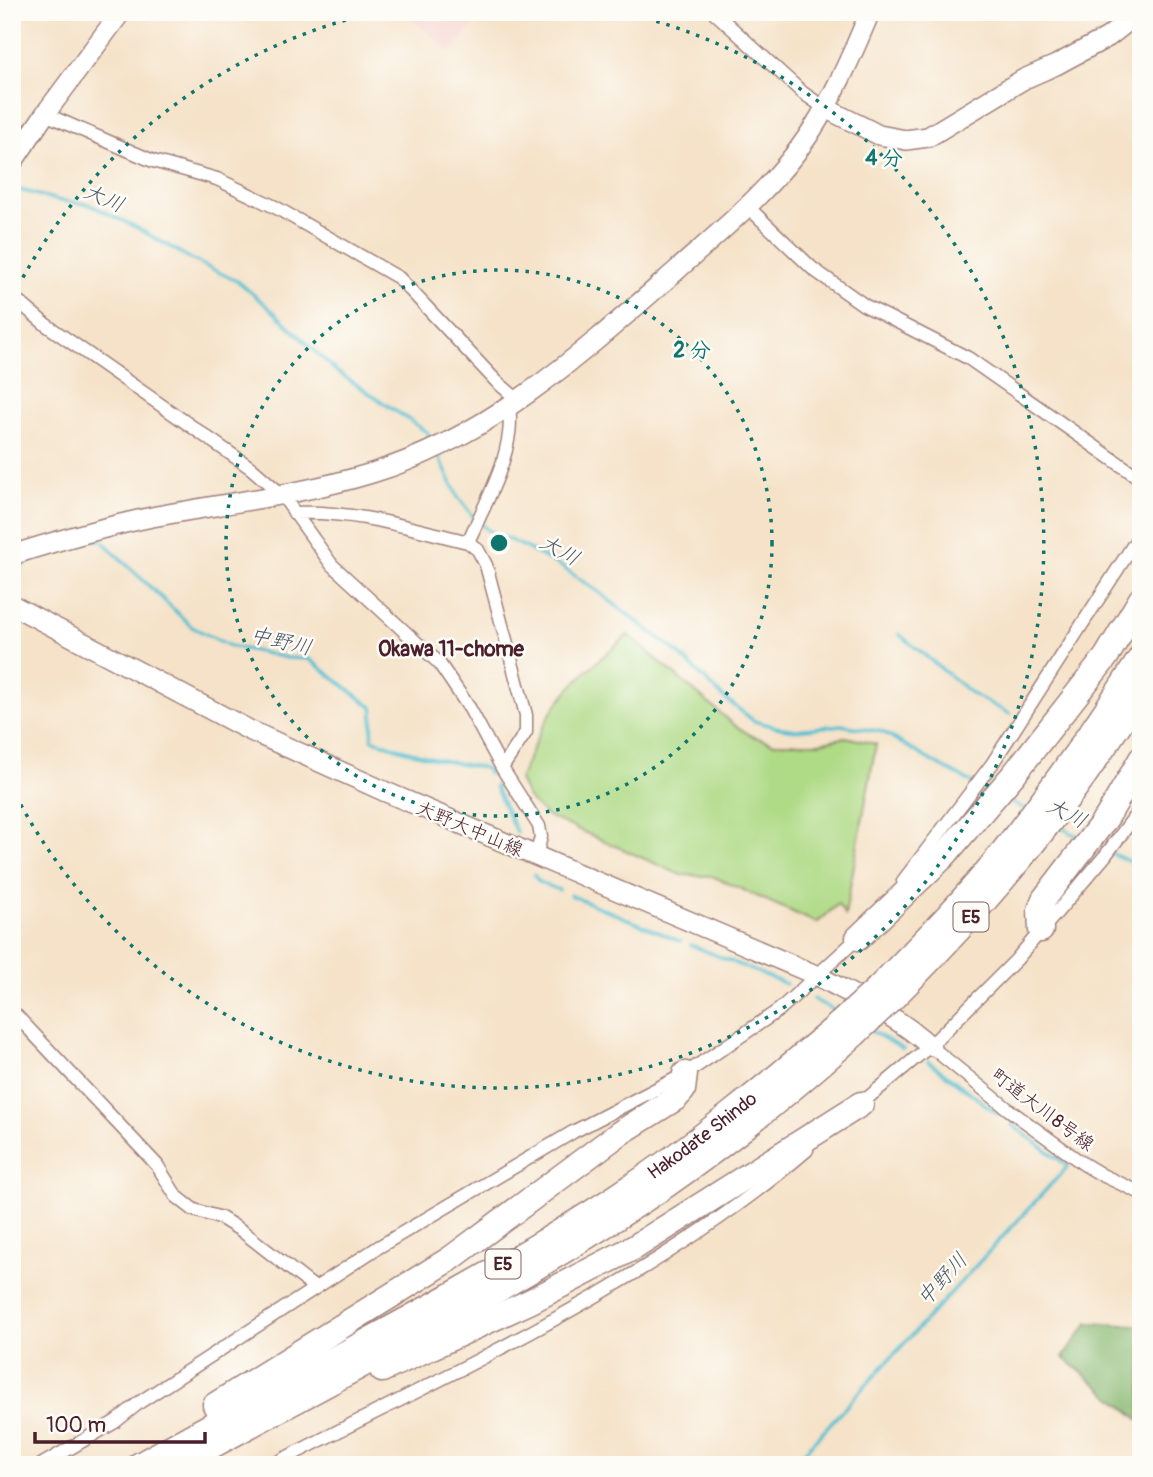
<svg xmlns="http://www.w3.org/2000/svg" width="1153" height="1477" viewBox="0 0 1153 1477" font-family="Pangolin,'Klee One',sans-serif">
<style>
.built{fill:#f7d0cc}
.green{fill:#afda86;stroke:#7c7c58;stroke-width:2}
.forest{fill:#8bba73;stroke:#6a6c4f;stroke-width:2}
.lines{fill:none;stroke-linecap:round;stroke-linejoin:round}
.stream{stroke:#55bfd1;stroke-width:3.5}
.street-casing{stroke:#a0807a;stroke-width:15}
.secondary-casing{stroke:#a0807a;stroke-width:22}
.highway-casing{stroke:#a0807a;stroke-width:27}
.street{stroke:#fff;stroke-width:12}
.secondary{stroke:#fff;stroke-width:19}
.highway{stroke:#fff;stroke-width:24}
.highway-bridge-casing{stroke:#a0807a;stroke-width:27;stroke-linecap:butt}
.highway-bridge{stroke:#fff;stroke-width:24}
.ring{fill:none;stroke:#0f766e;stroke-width:3.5;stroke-dasharray:3.5 7}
.labels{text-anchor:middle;stroke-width:5;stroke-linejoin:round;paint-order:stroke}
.shield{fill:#fdfcf7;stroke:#806168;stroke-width:2}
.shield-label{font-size:18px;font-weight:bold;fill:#4a1f2b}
.street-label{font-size:19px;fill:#4a1f2b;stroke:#fdfcf7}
.water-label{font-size:21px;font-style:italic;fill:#4e5765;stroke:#fdfcf7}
.neighbourhood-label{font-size:21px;font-weight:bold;fill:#4a1f2b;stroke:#fdfcf7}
.centre{fill:#0f766e;stroke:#fdfcf7;stroke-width:3.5}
.ring-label{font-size:21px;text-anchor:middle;font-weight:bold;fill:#0f766e;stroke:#fdfcf7;stroke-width:5;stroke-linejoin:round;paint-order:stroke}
</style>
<rect width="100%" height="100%" fill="#fdfcf7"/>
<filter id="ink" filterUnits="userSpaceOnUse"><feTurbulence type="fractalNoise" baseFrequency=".0143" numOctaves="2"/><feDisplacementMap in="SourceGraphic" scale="14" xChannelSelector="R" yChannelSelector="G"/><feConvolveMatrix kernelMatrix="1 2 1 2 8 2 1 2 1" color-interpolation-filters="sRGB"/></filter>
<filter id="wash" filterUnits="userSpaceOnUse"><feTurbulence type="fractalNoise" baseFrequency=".00686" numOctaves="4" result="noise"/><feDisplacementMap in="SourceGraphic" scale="28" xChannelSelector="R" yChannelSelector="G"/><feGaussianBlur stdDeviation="1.57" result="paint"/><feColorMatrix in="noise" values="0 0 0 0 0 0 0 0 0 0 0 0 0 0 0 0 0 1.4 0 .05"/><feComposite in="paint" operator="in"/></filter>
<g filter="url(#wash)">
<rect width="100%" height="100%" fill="#f5e2c8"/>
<path class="built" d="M404 12H482L451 53Z"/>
<path class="green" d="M628 635 733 724 752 736 773 743H819L846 737 876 744 845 915 838 904 817 923 712 876 681 875 545 815 528 798 519 780C531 754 540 726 558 703 577 677 604 656 628 635Z"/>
<path class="forest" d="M1088 1323 1141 1326V1421L1063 1357Z"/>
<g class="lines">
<path class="stream" d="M12 188 61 201 88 204 132 225 193 260 239 282 275 313 336 371 427 432 432 443
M437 453 458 497 475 519
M481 524 489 531 519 544 562 567 597 591 676 651 722 696 754 721 775 727 796 730 841 725 883 732 933 762 973 783
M94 540H101L192 627 230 646 287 658 309 659 373 708 372 739C409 753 446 763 485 768L489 774
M12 572 40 555
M899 634 972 694 1010 714
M495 786 516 832
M1005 799 1023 808
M1058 826 1079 837
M1111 853 1141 867
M534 875 539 882 559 890
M570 895 680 941
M691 945 786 984
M813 999 837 1012
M871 1031 903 1049
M928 1061 998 1114
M792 1465 1068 1166 1011 1124"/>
</g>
</g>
<g filter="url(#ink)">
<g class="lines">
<defs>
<path id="street" d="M714 12 803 93 825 108
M45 114 153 161 217 179 275 207 399 278 496 381 518 400
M748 207 813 269 864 305 968 358 1141 479
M12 296 45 324 251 468 282 495 332 565 439 663 470 709 502 768 539 826 541 837 536 856
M294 513C354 510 410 528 468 542L478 550 486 565 526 715V732L502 768
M468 542C486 501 516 451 509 406
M903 881 992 764 1141 533
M12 1011 157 1165 176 1196 194 1210 221 1218 242 1231 315 1288
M930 1046 1008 1109 1082 1163 1102 1175 1141 1193
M858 1106 930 1046 1016 960 1105 856 1141 808
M41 1465 115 1422 140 1402 377 1248 573 1132 685 1074 779 1010 859 937
M272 1465C451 1372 654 1282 807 1150"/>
<path id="secondary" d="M825 108 879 135 906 140 928 137 1024 79 1056 65 1108 37 1140 12
M12 163 45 114 121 12
M12 555C59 540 104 527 152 517 225 503 300 495 372 473 491 437 586 350 677 270 723 229 773 188 808 136 834 97 852 55 870 12
M12 605 249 730 386 792 818 976C856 997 897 1016 930 1046"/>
<g id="highway">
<path d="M1041 930 1040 910 1044 899 1107 817 1141 759"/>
<path d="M858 938 943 857 1014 774 1106 657 1141 599"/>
<path d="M877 989C920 945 963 902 1001 854 1051 791 1097 725 1141 657"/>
<path d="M892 999C955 936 1015 870 1068 798 1094 764 1117 727 1141 692"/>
<path d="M382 1370 531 1301 635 1247 861 1104"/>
<path d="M215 1405 450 1259 620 1133 676 1098 683 1090 685 1074"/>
<path id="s1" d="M139 1465C297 1376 462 1296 614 1198 694 1146 768 1085 840 1023"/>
<path d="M177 1465C341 1375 510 1291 665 1186 732 1140 795 1088 855 1034"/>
</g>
</defs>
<use href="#street" class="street-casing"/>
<use href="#secondary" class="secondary-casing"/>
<use href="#highway" class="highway-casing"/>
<use href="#street" class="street"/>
<use href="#secondary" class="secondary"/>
<use href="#highway" class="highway"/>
<defs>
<path id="highway-bridge" d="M840 1023 877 989
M855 1034 892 999"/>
</defs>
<use href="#highway-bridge" class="highway-bridge-casing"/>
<use href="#highway-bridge" class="highway-bridge"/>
</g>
</g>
<g class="ring">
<circle cx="499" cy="543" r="273"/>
<path d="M13 296A545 545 0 0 1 372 13M626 13A545 545 0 1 1 13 790"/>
</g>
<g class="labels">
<g class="shield">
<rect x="953.5" y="902.5" width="35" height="29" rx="5"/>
<rect x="485.5" y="1249.5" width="35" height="29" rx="5"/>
</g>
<g class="shield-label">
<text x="971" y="923">E5</text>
<text x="503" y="1270">E5</text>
</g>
<g class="street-label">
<text transform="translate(470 828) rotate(23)" y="7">大野大中山線</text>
<text transform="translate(1043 1109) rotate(37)" y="7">町道大川8号線</text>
<text dy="7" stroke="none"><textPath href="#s1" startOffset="653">Hakodate Shindo</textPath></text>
</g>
<g class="water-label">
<text transform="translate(104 198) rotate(23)" y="7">大川</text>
<text transform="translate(560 550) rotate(29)" y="7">大川</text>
<text transform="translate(281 641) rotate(13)" y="7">中野川</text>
<text transform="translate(1067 813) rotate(27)" y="7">大川</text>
<text transform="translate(942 1279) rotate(-47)" y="7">中野川</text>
</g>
<g class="neighbourhood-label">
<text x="451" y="656">Okawa 11-chome</text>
</g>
</g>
<circle cx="499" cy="543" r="10" class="centre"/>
<g class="ring-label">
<text x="884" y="165">4 分</text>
<text x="692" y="357">2 分</text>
</g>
<rect width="1153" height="1477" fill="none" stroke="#fdfcf7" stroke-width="42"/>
<path d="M35 1432v10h170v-10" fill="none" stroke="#4a1f2b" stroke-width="3.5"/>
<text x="46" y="1432" font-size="21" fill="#4a1f2b" stroke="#fdfcf7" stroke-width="5" paint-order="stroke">100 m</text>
</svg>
